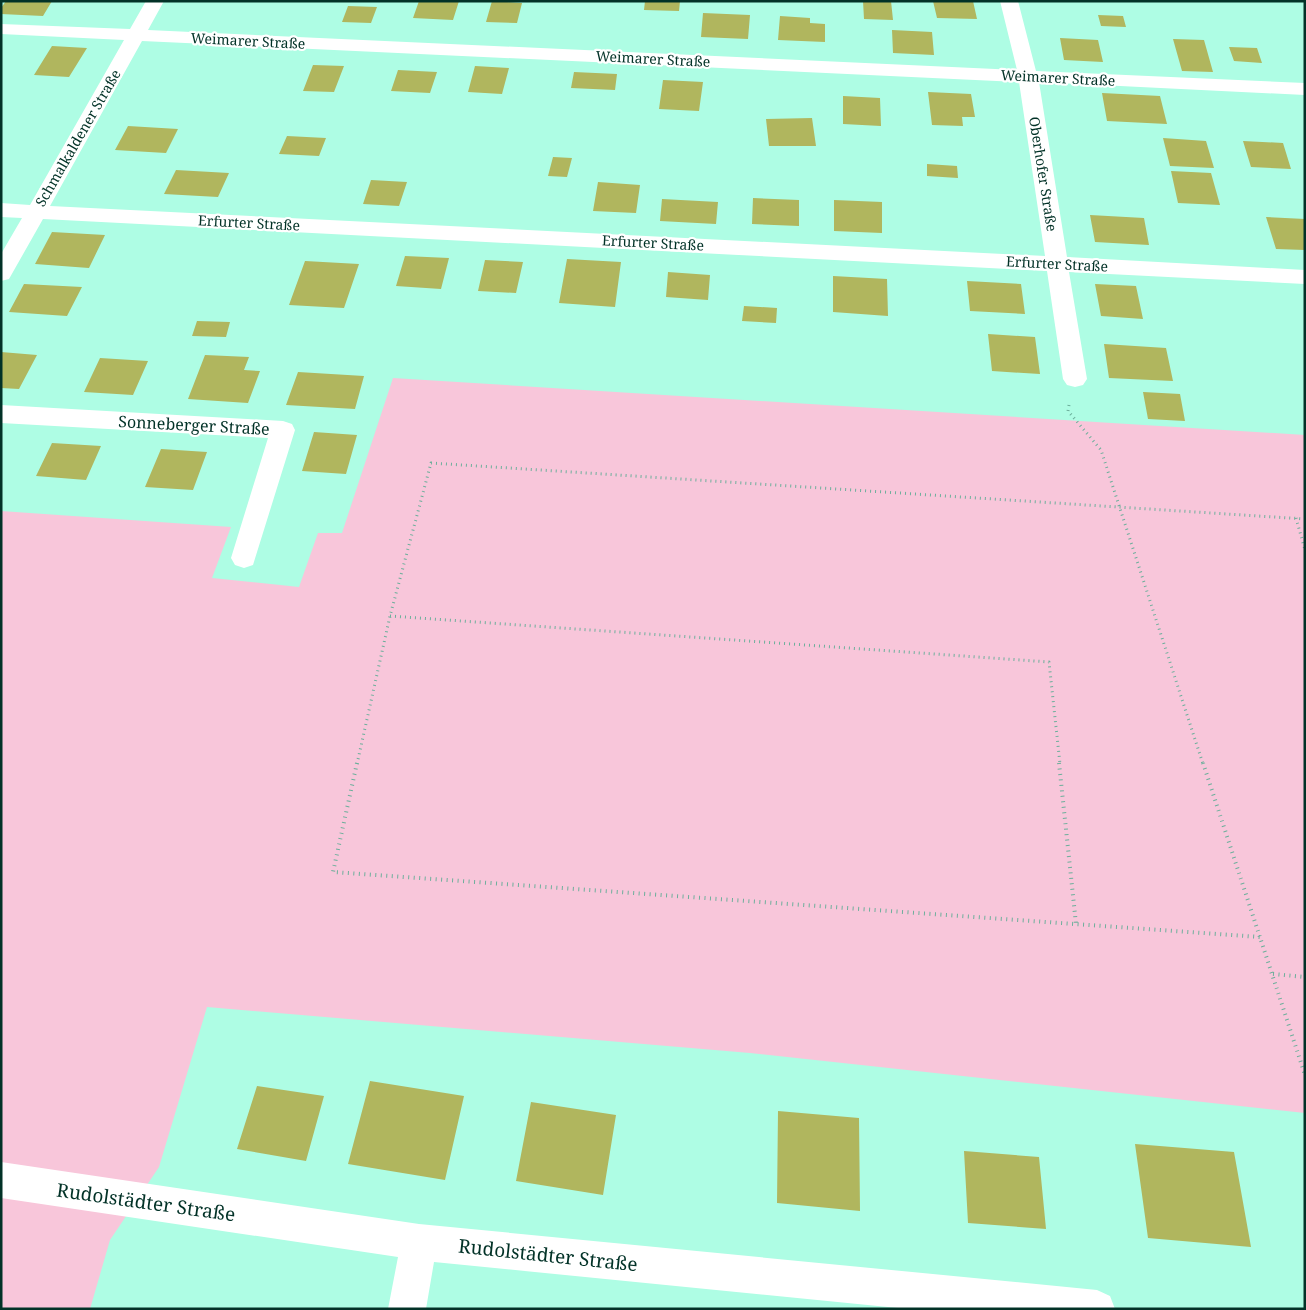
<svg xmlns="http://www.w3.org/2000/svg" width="1306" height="1310" viewBox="0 0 1306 1310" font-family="'Noto Serif',serif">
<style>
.green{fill:#f8c6da}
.building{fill:#b0b65e}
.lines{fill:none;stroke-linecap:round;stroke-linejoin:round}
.path-far1{stroke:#6caf9b;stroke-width:3;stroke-dasharray:1 4;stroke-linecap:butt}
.path{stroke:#6caf9b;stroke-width:4;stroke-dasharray:1 4.5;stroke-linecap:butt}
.minor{fill:#fff;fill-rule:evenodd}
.labels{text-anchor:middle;stroke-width:4.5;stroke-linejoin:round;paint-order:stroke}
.far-street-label{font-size:14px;fill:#023227;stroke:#fff}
.street-label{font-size:16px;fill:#023227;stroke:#fff}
.near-street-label{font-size:19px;fill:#023227;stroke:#fff}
</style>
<rect width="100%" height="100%" fill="#aefde4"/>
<path class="green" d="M393 378 1305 435V1113L750 1053 207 1007 159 1167 110 1240 90 1309H1V511L231 527 212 578 299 587 318 533H342Z"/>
<path class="building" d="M6 1H52L43 16 1 14V8Z
M419 1H459L453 20 413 18Z
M492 1 522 3 517 23 486 22Z
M645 1H680L679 11 644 10Z
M863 1H891L893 20 864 19Z
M933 1H973L977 19 937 18Z
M348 6 377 7 371 23 342 22Z
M703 13 750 15 748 39 701 37Z
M1098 15 1123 16 1126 27 1101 26Z
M780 16 810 18V23L825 24V42L778 40Z
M892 30 932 32 934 55 893 53Z
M1060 38 1098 40 1103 62 1064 60Z
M1173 39 1204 40 1213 72 1182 71Z
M52 46 87 48 69 77 34 75Z
M1229 47 1257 48 1262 63 1234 61Z
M313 65 344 66 334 92 303 91Z
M475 66 509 68 502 94 468 92Z
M398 70 437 72 430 93 391 91Z
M574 72 617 74 615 90 571 88Z
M663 80 703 82 699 111 659 109Z
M928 92 971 94 975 117H962L963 126 932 125Z
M1102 93 1160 96 1167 124 1107 121Z
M843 96 880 98 881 126 843 124Z
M812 118 816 146H769L766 119Z
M128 126 178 129 166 153 115 150Z
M287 136 326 138 319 156 279 154Z
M1163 138 1206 141 1214 168 1170 166Z
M1243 141 1283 143 1291 169 1251 167Z
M553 157 572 158 567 177 548 176Z
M927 164 957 166 958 178 927 176Z
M176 170 229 173 218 197 164 194Z
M1171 171 1211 173 1220 205 1178 203Z
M371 180 407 182 399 206 363 204Z
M598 182 640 185 636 213 593 211Z
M753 198 799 200V226L752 224Z
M662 199 718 202 716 224 660 221Z
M834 200 882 202V233L834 231Z
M1090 215 1144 218 1149 245 1095 242Z
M1266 217 1305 219V250L1276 249Z
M52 232 105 235 89 268 35 264Z
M405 256 449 258 441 289 396 286Z
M567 259 621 262 615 307 559 303Z
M485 260 523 262 516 293 478 291Z
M305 261 359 264 344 308 289 305Z
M668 272 710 275 708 300 666 297Z
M833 276 887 279 888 316 833 312Z
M967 281 1021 284 1025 314 970 311Z
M24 284 82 287 67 316 9 312Z
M1095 284 1136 286 1143 319 1101 316Z
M744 306 777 308 776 323 742 321Z
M197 321 230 322 226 337 192 336Z
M988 334 1035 337 1040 374 992 371Z
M1104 344 1166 348 1173 381 1109 378Z
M1 352 37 355 19 389 1 388Z
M205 355 249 357 244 370 260 371 248 403 188 399Z
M100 358 148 361 133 395 84 392Z
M298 372 364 376 355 409 286 405Z
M1143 392 1180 394 1185 421 1148 419Z
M314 432 357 435 346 474 302 471Z
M52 443 101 446 86 480 36 476Z
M161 449 207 452 193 490 145 487Z
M370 1081 464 1096 445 1180 348 1164Z
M257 1086 324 1096 306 1161 237 1149Z
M531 1102 616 1115 603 1195 516 1181Z
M778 1111 859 1118 860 1211 777 1203Z
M1135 1144 1234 1152 1251 1247 1148 1238Z
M964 1151 1039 1157 1046 1229 968 1223Z"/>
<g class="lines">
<path class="path-far1" d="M1069 405 1068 411 1101 450 1203 764
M1296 518 1305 550
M390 616 1049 662 1060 764
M357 764 390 616 431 463 1305 519"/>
<path class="path" d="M357 763 333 872 1260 937
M1059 763 1076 924
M1203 763 1305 1075
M1273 974 1305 977"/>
<path class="minor" d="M146 1H164L148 30 1017 70 1000 1H1018L1036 71 1305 83V95L1039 82 1067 257 1305 270V284L1069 272 1087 379 1083 385 1075 387 1067 385 1063 379 1047 271 43 219 9 279 1 281V254L22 218 1 217V203L30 205 124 40 1 34V24L130 29ZM142 41 1019 82 1045 256 50 206Z
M1 405 283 421 292 424 295 430 253 565 244 568 235 565 231 558 268 438 1 423Z
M1 1162 419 1224 1097 1290 1110 1296 1115 1309H908L434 1262 426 1309H388L398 1257 1 1198Z"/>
</g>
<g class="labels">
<g class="far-street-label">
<text transform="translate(248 41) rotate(3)" y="5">Weimarer Straße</text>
<text transform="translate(653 59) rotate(3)" y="5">Weimarer Straße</text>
<text transform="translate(1058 78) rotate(3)" y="5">Weimarer Straße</text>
<text transform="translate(78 138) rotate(-60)" y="5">Schmalkaldener Straße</text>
<text transform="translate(1043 174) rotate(81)" y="5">Oberhofer Straße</text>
<text transform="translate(249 223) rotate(3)" y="5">Erfurter Straße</text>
<text transform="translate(653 243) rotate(3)" y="5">Erfurter Straße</text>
<text transform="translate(1057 264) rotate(3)" y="5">Erfurter Straße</text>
</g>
<g class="street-label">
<text transform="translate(194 425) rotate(3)" y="6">Sonneberger Straße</text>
</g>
<g class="near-street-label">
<text transform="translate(146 1202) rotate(8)" y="7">Rudolstädter Straße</text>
<text transform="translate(548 1255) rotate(6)" y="7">Rudolstädter Straße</text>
</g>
</g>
<rect width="1306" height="1310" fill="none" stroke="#023227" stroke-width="5"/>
</svg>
